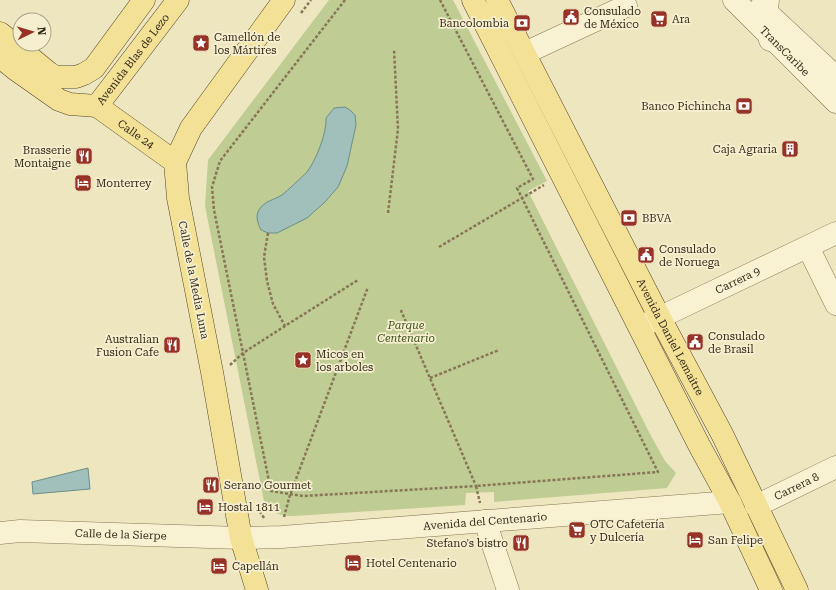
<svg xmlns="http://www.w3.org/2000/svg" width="836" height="590" viewBox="0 0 836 590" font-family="'Roboto Serif',serif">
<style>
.green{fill:#bfcc93}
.water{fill:#a2c0bb;stroke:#6a8e89}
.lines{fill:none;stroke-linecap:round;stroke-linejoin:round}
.minor-casing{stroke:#877657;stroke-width:23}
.major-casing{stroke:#55442c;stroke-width:23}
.path{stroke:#877657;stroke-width:2.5;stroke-dasharray:3 2;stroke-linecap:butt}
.minor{stroke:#f9f2d2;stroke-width:22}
.major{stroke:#f3e196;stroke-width:22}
.labels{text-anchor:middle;stroke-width:3.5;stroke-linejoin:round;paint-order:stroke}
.poi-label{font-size:11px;fill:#362c1c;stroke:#f6efcf;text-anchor:start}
.street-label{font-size:11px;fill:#362c1c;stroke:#f6efcf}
.park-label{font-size:11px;font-style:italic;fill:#415322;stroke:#f6efcf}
</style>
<rect width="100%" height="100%" fill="#eee6bf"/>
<path class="green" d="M329 0H453L547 181 528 191 650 434 665 461 676 473 667 488 494 502V492L466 493 465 505 294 516C279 516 274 514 264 501L205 206 208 160Z"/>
<path class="water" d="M345 107 350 110 355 115 356 125 347 166 338 187 325 202 307 218 277 233H268L261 230C258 224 255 216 259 210 264 201 274 200 282 195 288 190 301 178 307 172 316 160 327 133 326 118L334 108Z
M88 468 90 489 33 494 32 482Z"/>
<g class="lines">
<defs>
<g id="minor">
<path id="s1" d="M734 0 836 102"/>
<path d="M768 0C766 13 766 28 770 40"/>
<path d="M761 7 836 77"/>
<path d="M525 53 626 6"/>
<path d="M808 247 836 304"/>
<path id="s2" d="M642 326 836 233"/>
<path id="s3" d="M756 506 836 467"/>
<path d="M485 521 508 590"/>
<path id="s4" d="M0 533 20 531 241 538 282 537 730 502"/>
</g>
<g id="major">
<path d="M473 0 699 445 730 502 771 590"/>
<path id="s5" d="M497 0 660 318 722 434 797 590"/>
<path d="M0 33 49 73 54 76 61 77H76L84 74 94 68 144 0"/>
<path d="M0 57 15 69 59 100 70 104 97 106"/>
<path id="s6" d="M97 106 178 0"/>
<path id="s7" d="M97 106 175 162"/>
<path d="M257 590 241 538 212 372 178 198 175 162 191 128 284 0"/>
</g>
</defs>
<use href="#minor" class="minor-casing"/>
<use href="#major" class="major-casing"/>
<path class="path" d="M345 0 220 161 212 187 214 210 271 491 303 496 476 486 400 308
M440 0 533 179 517 188 658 472 476 486 480 503
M301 13 311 0
M388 213 398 129 394 49
M268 233 264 257 267 281 273 304 285 326
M439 247 544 185
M230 365 243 353 285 326 358 280
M430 378 499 350
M257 507 264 518
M284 517 290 495 368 287"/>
<use href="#minor" class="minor"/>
<use href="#major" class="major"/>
</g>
<defs>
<symbol id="civic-square" viewBox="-11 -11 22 22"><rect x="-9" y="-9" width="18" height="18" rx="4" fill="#973326" stroke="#f6efcf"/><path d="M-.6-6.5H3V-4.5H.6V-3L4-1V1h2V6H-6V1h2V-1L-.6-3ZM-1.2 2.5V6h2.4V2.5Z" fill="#fff"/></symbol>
<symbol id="supermarket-square" viewBox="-11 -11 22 22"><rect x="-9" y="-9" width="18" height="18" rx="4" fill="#973326" stroke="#f6efcf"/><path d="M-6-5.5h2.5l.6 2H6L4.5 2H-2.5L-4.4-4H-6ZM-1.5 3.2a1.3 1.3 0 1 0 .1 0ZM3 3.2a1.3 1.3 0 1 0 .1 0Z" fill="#fff"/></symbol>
<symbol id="bank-square" viewBox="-11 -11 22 22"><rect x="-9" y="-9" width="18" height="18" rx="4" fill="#973326" stroke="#f6efcf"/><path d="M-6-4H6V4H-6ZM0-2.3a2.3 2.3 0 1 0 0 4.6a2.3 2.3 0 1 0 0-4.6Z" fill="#fff"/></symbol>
<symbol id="sight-square" viewBox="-11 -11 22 22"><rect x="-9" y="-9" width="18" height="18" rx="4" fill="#973326" stroke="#f6efcf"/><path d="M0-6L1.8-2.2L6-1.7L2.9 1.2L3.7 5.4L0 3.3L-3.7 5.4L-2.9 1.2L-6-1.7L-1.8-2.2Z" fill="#fff"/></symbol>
<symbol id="building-square" viewBox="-11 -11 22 22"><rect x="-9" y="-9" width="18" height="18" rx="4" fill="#973326" stroke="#f6efcf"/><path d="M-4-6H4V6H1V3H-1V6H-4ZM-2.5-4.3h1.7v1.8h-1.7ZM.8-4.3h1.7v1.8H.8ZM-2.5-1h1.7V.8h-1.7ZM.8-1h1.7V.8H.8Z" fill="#fff"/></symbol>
<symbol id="restaurant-square" viewBox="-11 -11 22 22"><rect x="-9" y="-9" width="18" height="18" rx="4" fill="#973326" stroke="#f6efcf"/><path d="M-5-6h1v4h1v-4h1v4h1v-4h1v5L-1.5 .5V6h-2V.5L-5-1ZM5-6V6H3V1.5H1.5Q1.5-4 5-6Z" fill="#fff"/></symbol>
<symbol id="hotel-square" viewBox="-11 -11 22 22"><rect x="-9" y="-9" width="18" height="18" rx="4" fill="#973326" stroke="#f6efcf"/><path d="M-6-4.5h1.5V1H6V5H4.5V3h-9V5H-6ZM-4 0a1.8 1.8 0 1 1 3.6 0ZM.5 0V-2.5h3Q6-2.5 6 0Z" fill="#fff"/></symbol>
</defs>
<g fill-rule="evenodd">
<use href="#civic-square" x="561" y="7" width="20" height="20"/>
<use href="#supermarket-square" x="649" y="9" width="20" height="20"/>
<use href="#bank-square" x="512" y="13" width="20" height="20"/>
<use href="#sight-square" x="191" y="33" width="20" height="20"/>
<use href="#bank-square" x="734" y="96" width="20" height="20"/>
<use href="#building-square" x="780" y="139" width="20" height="20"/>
<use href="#restaurant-square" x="74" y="146" width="20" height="20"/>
<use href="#hotel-square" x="73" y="173" width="20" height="20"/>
<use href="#bank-square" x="619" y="208" width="20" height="20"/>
<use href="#civic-square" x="636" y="245" width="20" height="20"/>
<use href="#civic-square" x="685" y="332" width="20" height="20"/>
<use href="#restaurant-square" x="162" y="335" width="20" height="20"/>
<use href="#sight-square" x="293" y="350" width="20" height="20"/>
<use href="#restaurant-square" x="201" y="475" width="20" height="20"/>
<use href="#hotel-square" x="195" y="497" width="20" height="20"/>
<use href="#supermarket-square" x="567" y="520" width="20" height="20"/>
<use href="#hotel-square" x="685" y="530" width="20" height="20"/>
<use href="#restaurant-square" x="511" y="533" width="20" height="20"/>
<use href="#hotel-square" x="343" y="553" width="20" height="20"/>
<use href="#hotel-square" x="209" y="556" width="20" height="20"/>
</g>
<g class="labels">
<g class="poi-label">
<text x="584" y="15">Consulado<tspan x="584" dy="13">de México</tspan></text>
<text x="672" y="23">Ara</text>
<text x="509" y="27" text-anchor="end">Bancolombia</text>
<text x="214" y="41">Camellón de<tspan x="214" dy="13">los Mártires</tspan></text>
<text x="731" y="110" text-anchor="end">Banco Pichincha</text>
<text x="777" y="153" text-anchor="end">Caja Agraria</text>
<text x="71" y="154" text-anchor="end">Brasserie<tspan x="71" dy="13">Montaigne</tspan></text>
<text x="96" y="187">Monterrey</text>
<text x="642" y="222">BBVA</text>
<text x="659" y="253">Consulado<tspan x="659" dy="13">de Noruega</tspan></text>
<text x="708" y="340">Consulado<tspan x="708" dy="13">de Brasil</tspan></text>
<text x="159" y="343" text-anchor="end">Australian<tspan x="159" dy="13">Fusion Cafe</tspan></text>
<text x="316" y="358">Micos en<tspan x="316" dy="13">los arboles</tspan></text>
<text x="224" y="489">Serano Gourmet</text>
<text x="218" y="511">Hostal 1811</text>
<text x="590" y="528">OTC Cafetería<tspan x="590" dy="13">y Dulcería</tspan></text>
<text x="708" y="544">San Felipe</text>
<text x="508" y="547" text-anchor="end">Stefano's bistro</text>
<text x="366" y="567">Hotel Centenario</text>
<text x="232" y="570">Capellán</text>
</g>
<g class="street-label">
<text dy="4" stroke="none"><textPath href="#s1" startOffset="72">TransCaribe</textPath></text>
<text dy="4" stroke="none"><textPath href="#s6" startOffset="59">Avenida Blas de Lezo</textPath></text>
<text dy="4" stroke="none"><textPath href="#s7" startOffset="48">Calle 24</textPath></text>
<text transform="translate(194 280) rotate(79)" y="4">Calle de la Media Luna</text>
<text dy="4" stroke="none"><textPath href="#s2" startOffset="106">Carrera 9</textPath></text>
<text dy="4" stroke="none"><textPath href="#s5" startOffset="379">Avenida Daniel Lemaitre</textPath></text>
<text dy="4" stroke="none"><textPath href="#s3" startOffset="45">Carrera 8</textPath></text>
<text dy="4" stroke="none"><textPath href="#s4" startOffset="486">Avenida del Centenario</textPath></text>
<text dy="4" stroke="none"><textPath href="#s4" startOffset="121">Calle de la Sierpe</textPath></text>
</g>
<g class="park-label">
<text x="406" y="329">Parque<tspan x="406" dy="13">Centenario</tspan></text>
</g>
</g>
<g transform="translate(32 32) rotate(85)"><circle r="19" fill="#f6efcf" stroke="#a9a187"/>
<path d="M0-3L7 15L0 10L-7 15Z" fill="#973326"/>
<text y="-6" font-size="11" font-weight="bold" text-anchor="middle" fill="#362c1c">N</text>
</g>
</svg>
